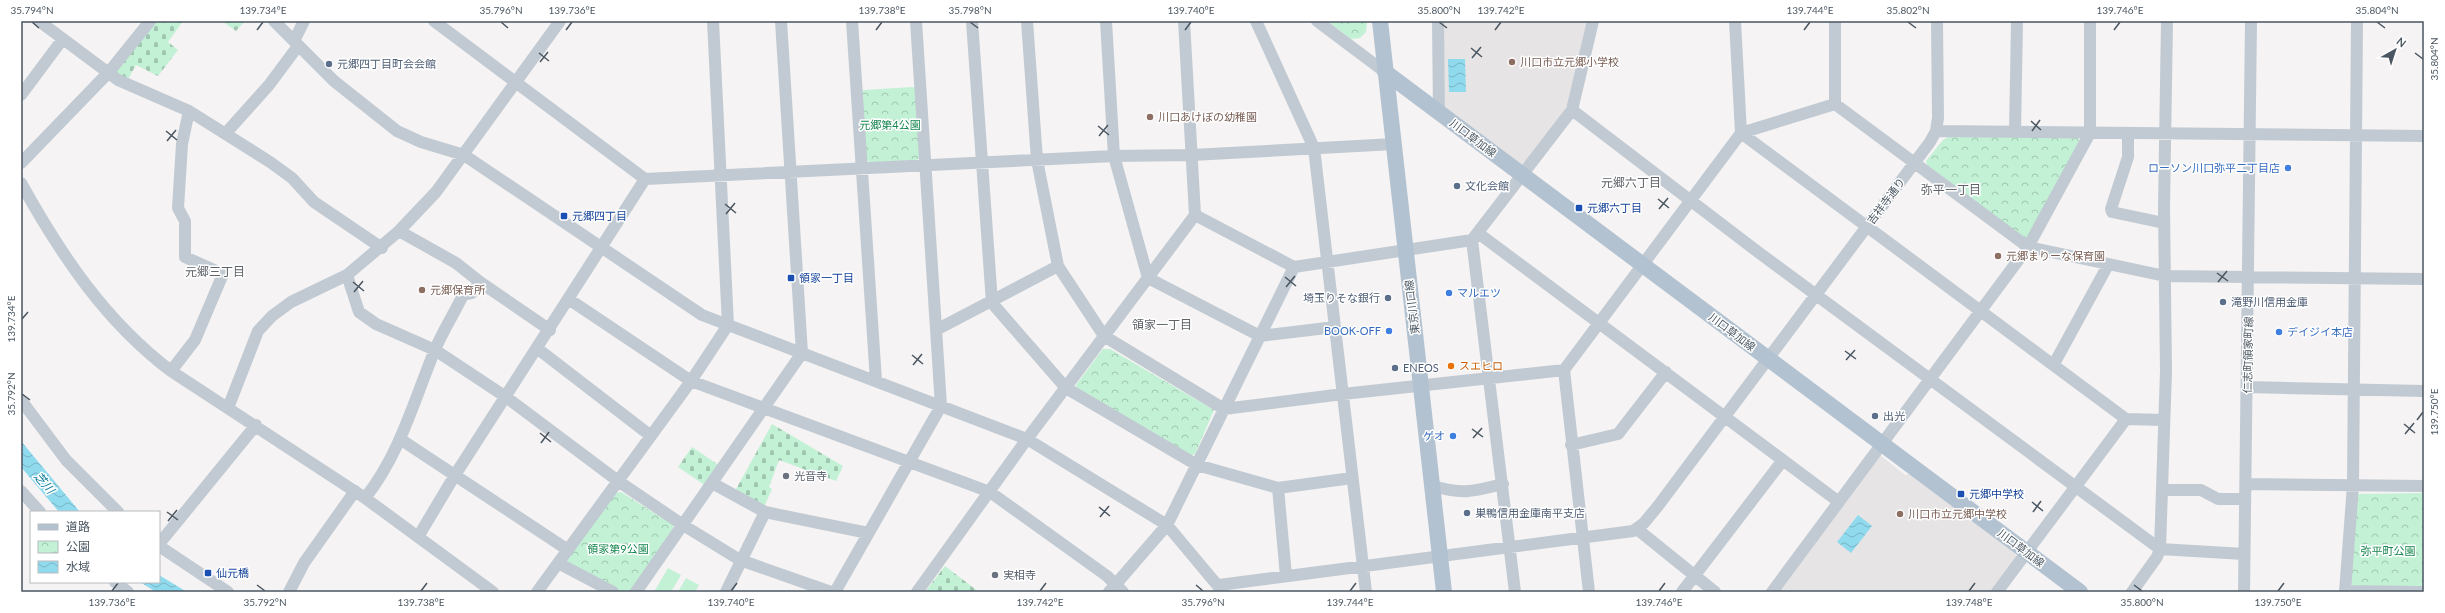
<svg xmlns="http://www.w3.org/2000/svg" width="2445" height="613" viewBox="0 0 2445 613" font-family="Lato,'Noto Sans JP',sans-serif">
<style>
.education{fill:#e6e4e5}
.cemetery{fill:url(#cemetery-stones)}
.park{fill:url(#park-crowns)}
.pitch{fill:#c3f1d5}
.water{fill:url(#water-waves)}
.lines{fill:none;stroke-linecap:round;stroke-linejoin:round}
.minor{stroke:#c1cad2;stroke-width:12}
.major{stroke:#b3c2d1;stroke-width:16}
.ticks{fill:none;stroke:#4a5661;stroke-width:1.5}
.education-dot{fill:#8d6e63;stroke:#fff;stroke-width:1.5}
.service-dot{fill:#5c6f8a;stroke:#fff;stroke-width:1.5}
.shop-dot{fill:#3f7fe0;stroke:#fff;stroke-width:1.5}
.transit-dot{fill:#1a4fb4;stroke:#fff;stroke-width:1.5}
.food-dot{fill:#e8710a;stroke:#fff;stroke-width:1.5}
.worship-dot{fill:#6b7280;stroke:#fff;stroke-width:1.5}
.labels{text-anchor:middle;stroke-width:3;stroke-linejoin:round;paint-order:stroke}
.education-label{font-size:11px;fill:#785e54;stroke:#fff;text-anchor:start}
.service-label{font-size:11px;fill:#4e5e75;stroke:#fff;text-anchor:start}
.park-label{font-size:11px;fill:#17864f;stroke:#fff}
.street-label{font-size:11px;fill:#4a5661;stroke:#fff}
.shop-label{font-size:11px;fill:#366cbe;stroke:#fff;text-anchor:end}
.transit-label{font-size:11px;fill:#164399;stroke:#fff;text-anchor:start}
.food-label{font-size:11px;fill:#c56008;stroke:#fff;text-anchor:start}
.worship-label{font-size:11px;fill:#5b616d;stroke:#fff;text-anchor:start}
.neighbourhood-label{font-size:12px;fill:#5f6368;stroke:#fff}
.water-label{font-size:12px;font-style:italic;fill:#0c7c9b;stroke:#fff}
.neatline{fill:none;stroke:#4a5661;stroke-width:1.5}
.ticks-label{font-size:10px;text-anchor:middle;fill:#4a5661}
</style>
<defs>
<pattern id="cemetery-stones" width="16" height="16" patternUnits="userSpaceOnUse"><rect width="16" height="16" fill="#c3f1d5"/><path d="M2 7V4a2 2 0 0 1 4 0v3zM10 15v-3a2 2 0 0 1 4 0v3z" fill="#a0c6b0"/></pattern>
<pattern id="park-crowns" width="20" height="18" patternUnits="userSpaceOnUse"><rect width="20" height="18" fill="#c3f1d5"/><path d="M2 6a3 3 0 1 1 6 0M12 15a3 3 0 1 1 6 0" fill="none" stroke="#a0c6b0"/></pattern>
<pattern id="water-waves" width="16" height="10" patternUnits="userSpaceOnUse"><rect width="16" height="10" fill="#90daee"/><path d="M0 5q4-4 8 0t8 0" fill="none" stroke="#78b4c4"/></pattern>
</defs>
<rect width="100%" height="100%" fill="#f5f3f3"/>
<path class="education" d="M1443 21H1589L1570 102 1526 165 1520 166 1447 111 1445 105Z
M1880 455 1905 475 1911 473 2015 553 2017 559 1991 592H1777Z"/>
<path class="cemetery" d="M155 21H183L168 42 178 50 158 76 136 65 128 79 117 74 116 71Z
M222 21H245L236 31Z
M772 424 843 466 836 481 779 460 769 487 772 489 764 507 735 491Z
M692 447 720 466 706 486 678 467Z
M945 566 979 592H925Z"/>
<path class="park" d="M1327 21H1367L1366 32 1360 38 1351 39Z
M913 87 916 90 920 157 916 161 870 163 865 158 861 93 864 90Z
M1948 137H2077L2080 141 2031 237 2024 238 1927 165 1926 161 1943 140Z
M1103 349H1110L1214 410 1195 454 1189 456 1077 390 1076 385Z
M621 492 673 525 674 530 632 592H620L568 565 567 559 616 493Z
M2424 493V587H2354L2349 581 2357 494Z"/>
<path class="pitch" d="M668 568 681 575 671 592H654Z
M686 578 699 585 695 592H678Z"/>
<path class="water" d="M1448 59H1465L1466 92H1449Z
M21 441 80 512H59L21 467Z
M1858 515 1872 526 1851 553 1837 542Z
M159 575 187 592H156L140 582H159Z"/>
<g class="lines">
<path class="minor" d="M39 21 118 80 189 111 270 162 292 178 314 202 382 248
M274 21 334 81 397 131 421 142 464 155 702 315 1027 439 1167 525 1223 592
M434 21 645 179 1114 156 1192 155 1394 144
M852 21 876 381
M972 21 992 303 1066 388 1197 465 1278 488 1352 478
M1027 21 1037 160 1058 266 1104 336 1224 409 1343 394 1564 370 1741 133 1735 21
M1106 21 1114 156 1148 278 1260 336 1335 327
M1256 21 1314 148 1366 592
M1317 21 1385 72
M1438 21 1439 112
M294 41 304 21
M21 95 62 40
M1835 104 2028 247 2165 276 2424 279
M1572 110 1758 252 2160 549 2244 554
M1936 131 2424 136
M2015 132 2017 21
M226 133 269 85 298 46
M1741 133 2126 419 2164 420
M1741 133 1835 104V21
M2128 133V157L2111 209 2112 212 2164 223
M21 163 109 72 150 21
M21 183C61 255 105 321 171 371L365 498 493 592
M1195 215 1294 267 1472 240 1572 110 1593 21
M399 231 456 263 480 282 550 330
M1478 233 1839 502
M1472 240 1515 592
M347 275 359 312 376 324 435 350 506 397 618 481 683 525 740 560 831 592
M570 300 691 381 990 492 1107 576 1123 592
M936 330 1058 266
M538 349 651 436
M2054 364 2108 265
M1564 370 1589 592
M171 371 195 340 223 274 185 257V221L178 208 182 144 189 111
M2247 387 2424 391
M21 400 66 460 118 512
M228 408 258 331 272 316 291 302 347 275 399 231 436 192 560 21
M400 439 568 550
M1571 445 1618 434 1666 372
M712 483 765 512 868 533
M2246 484 2424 486
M1433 486C1463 495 1474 491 1503 484
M1278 488 1286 576
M2162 490H2201L2218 499H2245
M21 491 40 512
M365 498C399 456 414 401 434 352 442 332 454 314 463 295L472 293 480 282
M1637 529 1715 592
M418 537 455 475 645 179
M159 544 256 425
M159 546 228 592
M558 563 613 592
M115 582 128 592
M1219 585 1633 531 1644 523 1658 506 1930 142 1936 131 1938 118 1937 21
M2345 591 2421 592
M289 592 304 563 355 491
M537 592 691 381 728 325 713 21
M636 592 802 353 781 21
M726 592 765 512
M835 592 941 406 916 21
M917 592 1027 439 1195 215 1184 21
M1109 592 1167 525 1294 267
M1682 592 1783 460
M1772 592 2028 247 2090 133V21
M1997 592 2126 419
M2132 592 2157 557 2160 549 2166 371 2164 207 2167 21
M2244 592 2251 21
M2345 592 2353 485 2357 21"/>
<path class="major" d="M1380 21 1444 592
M1385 72 2080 592"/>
</g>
<path class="ticks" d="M32 22 39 28M501 22 508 28M970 22 978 28M1439 22 1447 28M1908 22 1916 28M2377 22 2385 28M257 30 263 22M566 30 572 22M876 30 882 22M1185 30 1191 22M1495 30 1501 22M1804 30 1810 22M2114 30 2120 22M1471 48 1482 57M539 53 549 61M2415 53 2423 59M1472 58 1481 47M540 62 548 52M2031 121 2041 130M1098 126 1109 135M166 131 177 140M2032 131 2040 120M1099 136 1108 125M167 141 176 130M1658 199 1669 208M725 204 736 213M1659 209 1668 198M726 214 735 203M2217 273 2228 281M1285 277 1296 286M353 282 364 291M2218 282 2227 271M1286 287 1295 276M354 292 363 281M22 319 28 312M1845 351 1856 359M912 355 923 364M1846 360 1855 350M913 365 922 354M22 394 30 400M2417 420 2423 412M2404 424 2415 433M1472 429 1483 437M540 433 551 442M2405 434 2414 423M1473 438 1482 428M541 443 549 432M2032 502 2043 511M1099 507 1110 516M167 512 178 520M2033 512 2041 501M1100 517 1109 506M168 521 177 510M257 585 265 591M1196 585 1203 591M2134 585 2142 591M112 591 118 583M421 591 427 583M731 591 737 583M1040 591 1046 583M1350 591 1356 583M1659 591 1665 583M1969 591 1975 583M2278 591 2284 583"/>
<g class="education-dot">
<circle cx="1512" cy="62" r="4"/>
<circle cx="1150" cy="117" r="4"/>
<circle cx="1998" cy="256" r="4"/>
<circle cx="422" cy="290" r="4"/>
<circle cx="1900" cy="514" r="4"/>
</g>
<g class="service-dot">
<circle cx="329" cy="64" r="4"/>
<circle cx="1457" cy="186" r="4"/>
<circle cx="1388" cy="298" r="4"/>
<circle cx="2223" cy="302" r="4"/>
<circle cx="1395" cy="368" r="4"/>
<circle cx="1875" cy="416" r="4"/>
<circle cx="1467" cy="513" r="4"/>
</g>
<g class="shop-dot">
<circle cx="2288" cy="168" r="4"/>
<circle cx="1449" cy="293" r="4"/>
<circle cx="1389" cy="331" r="4"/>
<circle cx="2279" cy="332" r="4"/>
<circle cx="1453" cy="436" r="4"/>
</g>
<g class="transit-dot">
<rect x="1575" y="204" width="8" height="8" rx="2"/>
<rect x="560" y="212" width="8" height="8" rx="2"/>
<rect x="787" y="274" width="8" height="8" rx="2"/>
<rect x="1957" y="490" width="8" height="8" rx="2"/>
<rect x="204" y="569" width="8" height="8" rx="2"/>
</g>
<circle class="food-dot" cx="1451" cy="366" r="4"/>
<g class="worship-dot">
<circle cx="786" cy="476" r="4"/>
<circle cx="995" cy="575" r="4"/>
</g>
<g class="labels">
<g class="education-label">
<text x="1520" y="66">川口市立元郷小学校</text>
<text x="1158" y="121">川口あけぼの幼稚園</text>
<text x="2006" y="260">元郷まりーな保育園</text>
<text x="430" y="294">元郷保育所</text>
<text x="1908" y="518">川口市立元郷中学校</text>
</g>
<g class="service-label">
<text x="337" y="68">元郷四丁目町会会館</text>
<text x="1465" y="190">文化会館</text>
<text x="1380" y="302" text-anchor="end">埼玉りそな銀行</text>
<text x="2231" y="306">滝野川信用金庫</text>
<text x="1403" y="372">ENEOS</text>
<text x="1883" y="420">出光</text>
<text x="1475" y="517">巣鴨信用金庫南平支店</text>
</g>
<g class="park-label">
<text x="890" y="129">元郷第4公園</text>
<text x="618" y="553">領家第9公園</text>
<text x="2388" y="555">弥平町公園</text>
</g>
<g class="street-label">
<text transform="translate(1473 138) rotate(37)" y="4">川口草加線</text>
<text transform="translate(1886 201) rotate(-53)" y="4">吉祥寺通り</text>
<text transform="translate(1412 307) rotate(-97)" y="4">東京川口線</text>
<text transform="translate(1732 332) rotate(37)" y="4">川口草加線</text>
<text transform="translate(2248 355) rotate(-89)" y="4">仁志町領家町線</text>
<text transform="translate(2021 548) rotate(37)" y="4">川口草加線</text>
</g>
<g class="shop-label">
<text x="2280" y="172">ローソン川口弥平二丁目店</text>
<text x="1457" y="297" text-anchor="start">マルエツ</text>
<text x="1381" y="335">BOOK-OFF</text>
<text x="2287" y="336" text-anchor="start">デイジイ本店</text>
<text x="1445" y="440">ゲオ</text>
</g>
<g class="transit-label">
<text x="1587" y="212">元郷六丁目</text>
<text x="572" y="220">元郷四丁目</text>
<text x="799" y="282">領家一丁目</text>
<text x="1969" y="498">元郷中学校</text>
<text x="216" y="577">仙元橋</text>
</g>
<g class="food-label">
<text x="1459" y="370">スエヒロ</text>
</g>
<g class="worship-label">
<text x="794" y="480">光音寺</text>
<text x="1003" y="579">実相寺</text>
</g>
<g class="neighbourhood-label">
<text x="1631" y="187">元郷六丁目</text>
<text x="1951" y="194">弥平一丁目</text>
<text x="215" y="276">元郷三丁目</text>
<text x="1162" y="329">領家一丁目</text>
</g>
<g class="water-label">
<text transform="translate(44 483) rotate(50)" y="4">芝川</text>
</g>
</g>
<rect width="2445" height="613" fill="none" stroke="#ffffff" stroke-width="44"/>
<rect x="30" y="511" width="130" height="72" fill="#ffffff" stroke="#b7bbc0"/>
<rect x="38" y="524" width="20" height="6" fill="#b3c2d1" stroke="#b7bbc0"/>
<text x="66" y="531" font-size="12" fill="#4a5661">道路</text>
<rect x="38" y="541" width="20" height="12" fill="url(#park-crowns)" stroke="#b7bbc0"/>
<text x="66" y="551" font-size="12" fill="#4a5661">公園</text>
<rect x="38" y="561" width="20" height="12" fill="url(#water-waves)" stroke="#b7bbc0"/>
<text x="66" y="571" font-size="12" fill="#4a5661">水域</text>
<g transform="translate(2395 50) rotate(39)" stroke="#ffffff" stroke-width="3" paint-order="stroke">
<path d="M0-3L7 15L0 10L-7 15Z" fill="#4a5661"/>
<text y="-6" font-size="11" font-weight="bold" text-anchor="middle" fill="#4a5661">N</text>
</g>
<rect x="22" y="22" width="2401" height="569" class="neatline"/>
<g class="ticks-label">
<text x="32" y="14">35.794°N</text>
<text x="263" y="14">139.734°E</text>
<text x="501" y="14">35.796°N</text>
<text x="572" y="14">139.736°E</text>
<text x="882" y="14">139.738°E</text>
<text x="970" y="14">35.798°N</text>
<text x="1191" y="14">139.740°E</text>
<text x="1439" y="14">35.800°N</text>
<text x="1501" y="14">139.742°E</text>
<text x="1810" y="14">139.744°E</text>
<text x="1908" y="14">35.802°N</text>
<text x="2120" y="14">139.746°E</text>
<text x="2377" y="14">35.804°N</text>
<text transform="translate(2434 59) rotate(-90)" y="4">35.804°N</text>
<text transform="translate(11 319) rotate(-90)" y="4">139.734°E</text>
<text transform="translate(11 394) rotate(-90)" y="4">35.792°N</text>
<text transform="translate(2434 412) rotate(-90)" y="4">139.750°E</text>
<text x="112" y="606">139.736°E</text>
<text x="265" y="606">35.792°N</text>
<text x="421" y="606">139.738°E</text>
<text x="731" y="606">139.740°E</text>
<text x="1040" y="606">139.742°E</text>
<text x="1203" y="606">35.796°N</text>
<text x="1350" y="606">139.744°E</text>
<text x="1659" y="606">139.746°E</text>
<text x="1969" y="606">139.748°E</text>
<text x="2142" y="606">35.800°N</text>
<text x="2278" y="606">139.750°E</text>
</g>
</svg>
